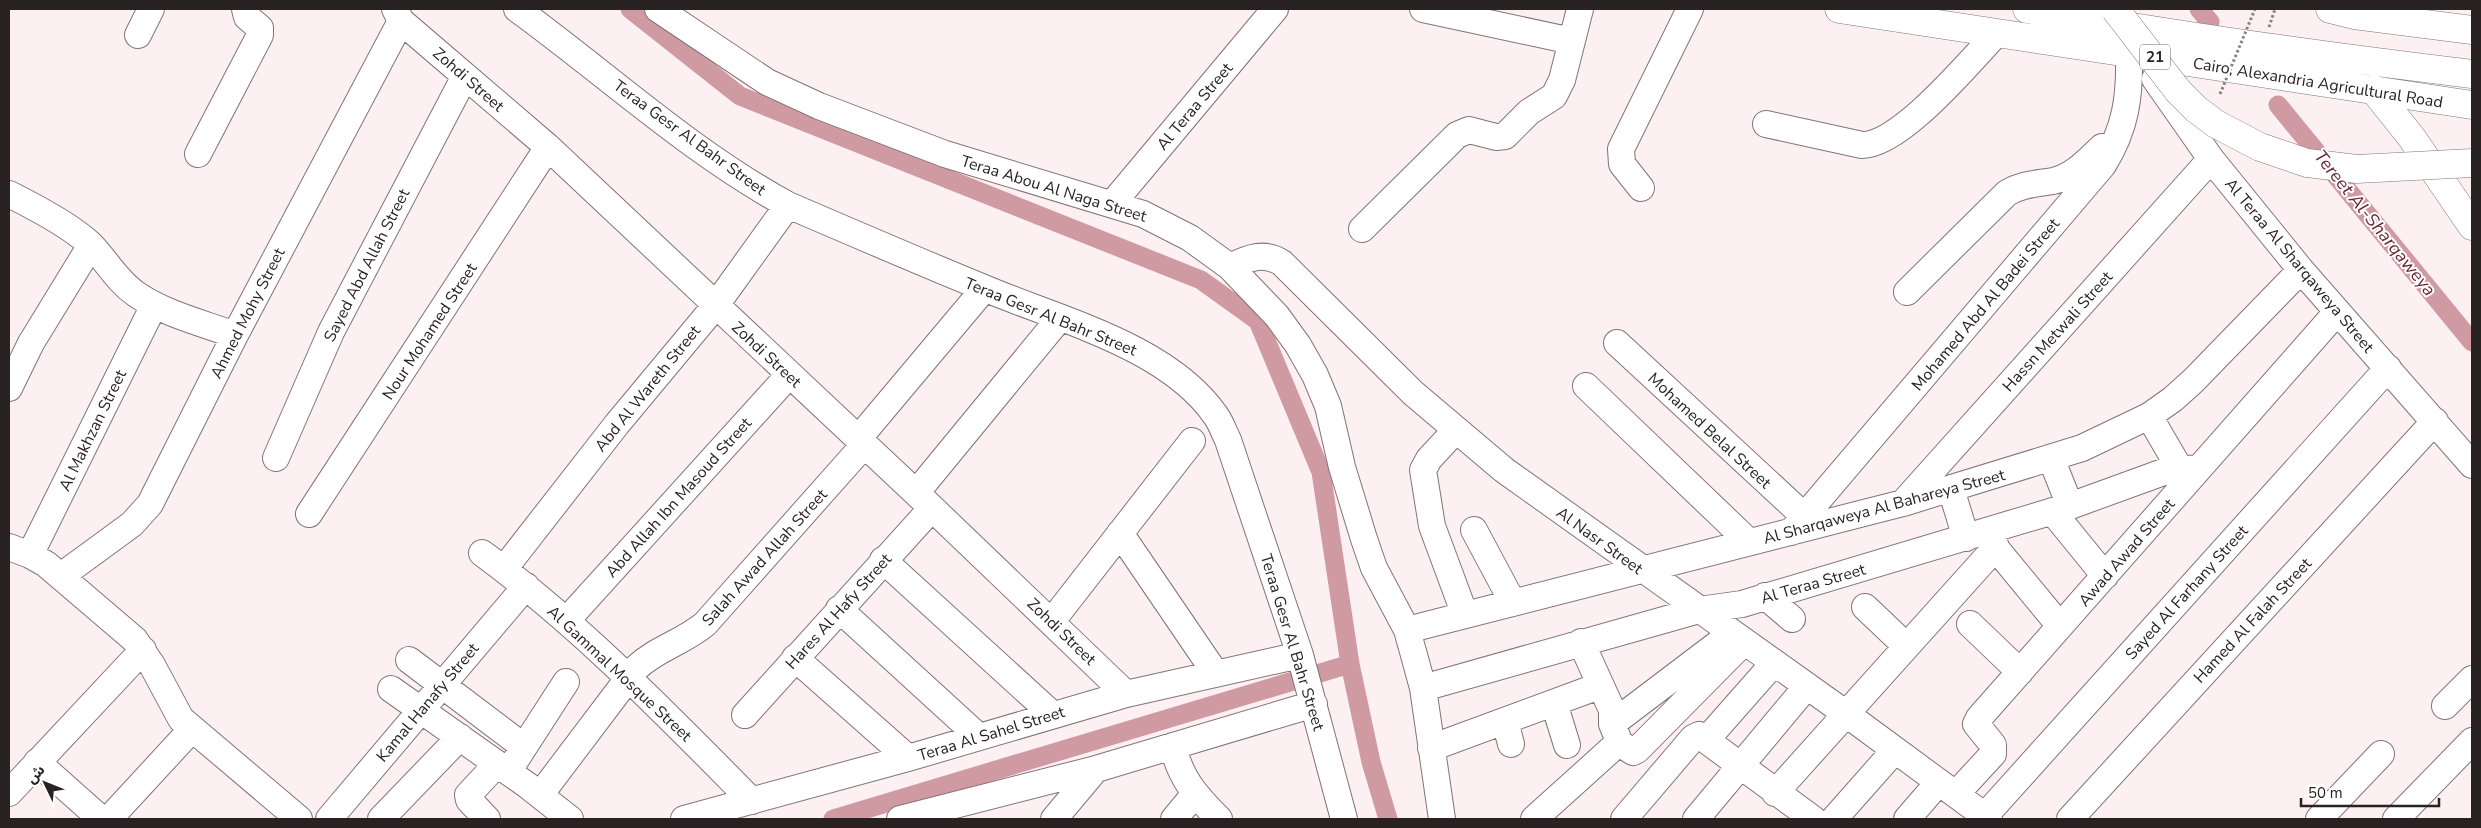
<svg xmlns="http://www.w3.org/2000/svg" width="2481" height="828" viewBox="0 0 2481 828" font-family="'Nunito Sans','Noto Sans Arabic',sans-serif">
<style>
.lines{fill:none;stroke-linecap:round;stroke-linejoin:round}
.canal{stroke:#d09aa3;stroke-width:19}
.minor-casing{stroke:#827475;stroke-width:28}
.major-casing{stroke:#827475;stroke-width:29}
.highway-casing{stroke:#827475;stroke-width:29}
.path{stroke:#887f81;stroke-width:3;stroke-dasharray:2.5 2.5;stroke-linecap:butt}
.minor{stroke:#fff;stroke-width:26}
.major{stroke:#fff;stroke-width:28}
.highway{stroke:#fff;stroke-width:28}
.highway-bridge-casing{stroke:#827475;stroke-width:29;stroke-linecap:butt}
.path-bridge{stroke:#887f81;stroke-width:3;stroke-dasharray:2.5 2.5;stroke-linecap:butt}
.highway-bridge{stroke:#fff;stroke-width:28}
.labels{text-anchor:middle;stroke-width:4;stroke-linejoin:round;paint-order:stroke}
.shield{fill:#fff;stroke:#686465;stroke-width:1}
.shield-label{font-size:15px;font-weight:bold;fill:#282223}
.street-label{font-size:16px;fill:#282223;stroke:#fff}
.water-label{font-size:18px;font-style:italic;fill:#692737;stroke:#fff}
</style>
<rect width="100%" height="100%" fill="#fdf0f2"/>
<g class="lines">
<path class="canal" d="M630 9 740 96 1201 280 1258 321 1321 472 1350 664 1371 762 1388 819
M2199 9 2210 22
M2278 105 2472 342
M833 819 1350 664"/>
<defs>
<path id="minor" d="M395 9 401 21 548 147 932 508 1126 694
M517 9C605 73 693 154 788 205 853 233 918 261 984 288 1059 320 1168 346 1216 416 1221 423 1224 432 1228 440L1300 655 1344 819
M658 9 767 82 819 106 945 154 1143 214 1190 238 1230 267 1253 291 1277 316 1298 345 1315 375 1328 406 1342 467 1364 539 1374 568 1407 630 1414 655 1423 688 1442 819
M1423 9 1572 41
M138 35 151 9
M2155 79 2211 159 2301 270 2472 465
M1766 124 1862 145C1901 145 1969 62 1997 33
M198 154 260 35V28L247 17 245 9
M1641 188 1622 164 1621 149 1690 9
M9 194C31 205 72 227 90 244 106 260 117 281 136 294 165 314 202 323 235 335
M1112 204 1275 9
M1362 229 1457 135 1469 130 1496 137 1505 136 1529 112 1554 96 1562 80 1580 9
M1230 267C1248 258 1264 251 1282 263L1413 393 1504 470 1845 713 1989 819
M1907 292 2007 193C2022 184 2036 184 2053 181 2073 177 2087 161 2102 147
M1617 343 1804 516
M1586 386 1749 542
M9 388 31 343 91 245
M2149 416 2180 469
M1455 431 1429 459 1423 470 1432 526 1465 615
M858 439 984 289
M276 458 331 332 465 76
M2051 458 2070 506
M1951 489 1966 538
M916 493 1059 319
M1903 503 2211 159
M2052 511 2105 576
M309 514 548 147
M1474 530 1513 603
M1791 532 2103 165C2126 128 2130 97 2129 54
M1120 533 1216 674
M1985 535 2060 626
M9 547 30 555 46 564 135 640 152 665 181 719 299 819
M482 553C581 626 665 713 752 801
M30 555 154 305
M883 560 1053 715
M504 569 617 424 716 305 788 205
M61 576 132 524 150 504 235 335 401 21
M1765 596 1792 619
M1865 607 1906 646
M839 609 978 736
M567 620 789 375
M1052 621 1192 441
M1970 624 2020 672
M1407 630 1903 503 2082 448 2149 416 2173 399 2193 381 2301 270
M1581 642 1612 710V724L1617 736
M795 658 908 758
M409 660 524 747
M1423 688 1699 610 1742 604 2070 506 2169 470 2199 468
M391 689 527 785 570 819
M1554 703 1567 745
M2445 706 2472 679
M745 715 932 508
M1505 721 1511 744
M1612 724 1732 633
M1707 739 1774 663
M1621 744 1633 752 1637 750 1744 642
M1173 746C1180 778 1196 796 1219 819
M1431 748 1599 686
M515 761 566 682
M37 762 101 819
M9 793 143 650
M1775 793 1996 547
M1956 794 1993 754V745L1976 724 1979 718 2337 312
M540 795 636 668C657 648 682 643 705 624L864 445
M109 819 192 729
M329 819 526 586
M381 819 460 737
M487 819 469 800 468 795 497 764
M684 819 908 758 1126 694 1300 655
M900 819 1096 769 1314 704
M1054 819 1096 769
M1174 819 1194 795
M1534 819 1616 745 1621 744
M1624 819 1693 738 1699 735 1813 819
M1696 819 1807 686
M1834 819 1895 750
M1907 819 1939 782
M1982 819 2388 368
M2070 819 2435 421
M2319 819 2381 754
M2396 819 2472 741"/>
<path id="major" d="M2373 89 2412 138 2472 226"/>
<path id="highway" d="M1839 9 2472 105
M2027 9C2175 36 2323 56 2472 74
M2330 9 2354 15 2472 30"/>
</defs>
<use href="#minor" class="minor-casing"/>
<use href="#major" class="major-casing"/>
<use href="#highway" class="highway-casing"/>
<path class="path" d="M2269 27 2275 9"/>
<use href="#minor" class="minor"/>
<use href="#major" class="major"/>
<use href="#highway" class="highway"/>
<defs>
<path id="highway-bridge" d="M2115 9 2178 91 2196 109 2216 124 2260 147 2307 163 2357 169 2472 163"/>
</defs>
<use href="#highway-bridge" class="highway-bridge-casing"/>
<path class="path-bridge" d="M2220 94 2255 9"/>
<use href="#highway-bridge" class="highway-bridge"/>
</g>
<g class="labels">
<rect class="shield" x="2140" y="44.5" width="30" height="25" rx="4"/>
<g class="shield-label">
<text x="2155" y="62">21</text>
</g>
<g class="street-label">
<text transform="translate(469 79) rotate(41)" y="6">Zohdi Street</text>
<text transform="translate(2318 82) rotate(9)" y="6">Cairo, Alexandria Agricultural Road</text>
<text transform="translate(1194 106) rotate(-50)" y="6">Al Teraa Street</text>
<text transform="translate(690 137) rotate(36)" y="6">Teraa Gesr Al Bahr Street</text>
<text transform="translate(1054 188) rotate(17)" y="6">Teraa Abou Al Naga Street</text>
<text transform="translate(366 265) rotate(-63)" y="6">Sayed Abd Allah Street</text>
<text transform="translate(2300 265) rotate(50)" y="6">Al Teraa Al Sharqaweya Street</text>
<text transform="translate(1985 304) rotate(-50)" y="6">Mohamed Abd Al Badei Street</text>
<text transform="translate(247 313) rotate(-63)" y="6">Ahmed Mohy Street</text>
<text transform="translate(1051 316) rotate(22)" y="6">Teraa Gesr Al Bahr Street</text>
<text transform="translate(429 331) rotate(-57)" y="6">Nour Mohamed Street</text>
<text transform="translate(2057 331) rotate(-48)" y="6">Hassn Metwali Street</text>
<text transform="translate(767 354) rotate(43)" y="6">Zohdi Street</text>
<text transform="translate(647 388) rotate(-51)" y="6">Abd Al Wareth Street</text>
<text transform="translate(92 430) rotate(-64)" y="6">Al Makhzan Street</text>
<text transform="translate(1710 430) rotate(43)" y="6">Mohamed Belal Street</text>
<text transform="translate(678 497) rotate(-48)" y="6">Abd Allah Ibn Masoud Street</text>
<text transform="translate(1884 506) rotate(-15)" y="6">Al Sharqaweya Al Bahareya Street</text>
<text transform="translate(1600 540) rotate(36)" y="6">Al Nasr Street</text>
<text transform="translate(2126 552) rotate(-49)" y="6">Awad Awad Street</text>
<text transform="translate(764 557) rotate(-48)" y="6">Salah Awad Allah Street</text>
<text transform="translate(1813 583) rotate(-16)" y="6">Al Teraa Street</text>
<text transform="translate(2186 592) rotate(-48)" y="6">Sayed Al Farhany Street</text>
<text transform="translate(838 611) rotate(-48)" y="6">Hares Al Hafy Street</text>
<text transform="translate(2252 620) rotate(-47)" y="6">Hamed Al Falah Street</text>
<text transform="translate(1062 631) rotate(44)" y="6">Zohdi Street</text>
<text transform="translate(1293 642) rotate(73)" y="6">Teraa Gesr Al Bahr Street</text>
<text transform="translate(620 673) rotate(43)" y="6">Al Gammal Mosque Street</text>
<text transform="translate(427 702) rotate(-50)" y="6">Kamal Hanafy Street</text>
<text transform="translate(991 733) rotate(-17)" y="6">Teraa Al Sahel Street</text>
</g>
<g class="water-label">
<text transform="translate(2375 223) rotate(51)" y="6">Tereet Al-Sharqaweya</text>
</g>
</g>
<rect width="2481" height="828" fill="none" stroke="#282223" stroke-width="20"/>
<g transform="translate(45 783) rotate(313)" stroke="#ffffff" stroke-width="4" paint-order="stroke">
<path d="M0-4L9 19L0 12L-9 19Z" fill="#282223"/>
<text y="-8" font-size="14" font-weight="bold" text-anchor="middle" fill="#282223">ش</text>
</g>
<path d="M2301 798v8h138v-8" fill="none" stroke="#282223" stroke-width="2.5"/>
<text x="2308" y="798" font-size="15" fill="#282223" stroke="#ffffff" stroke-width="4" paint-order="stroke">50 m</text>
</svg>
